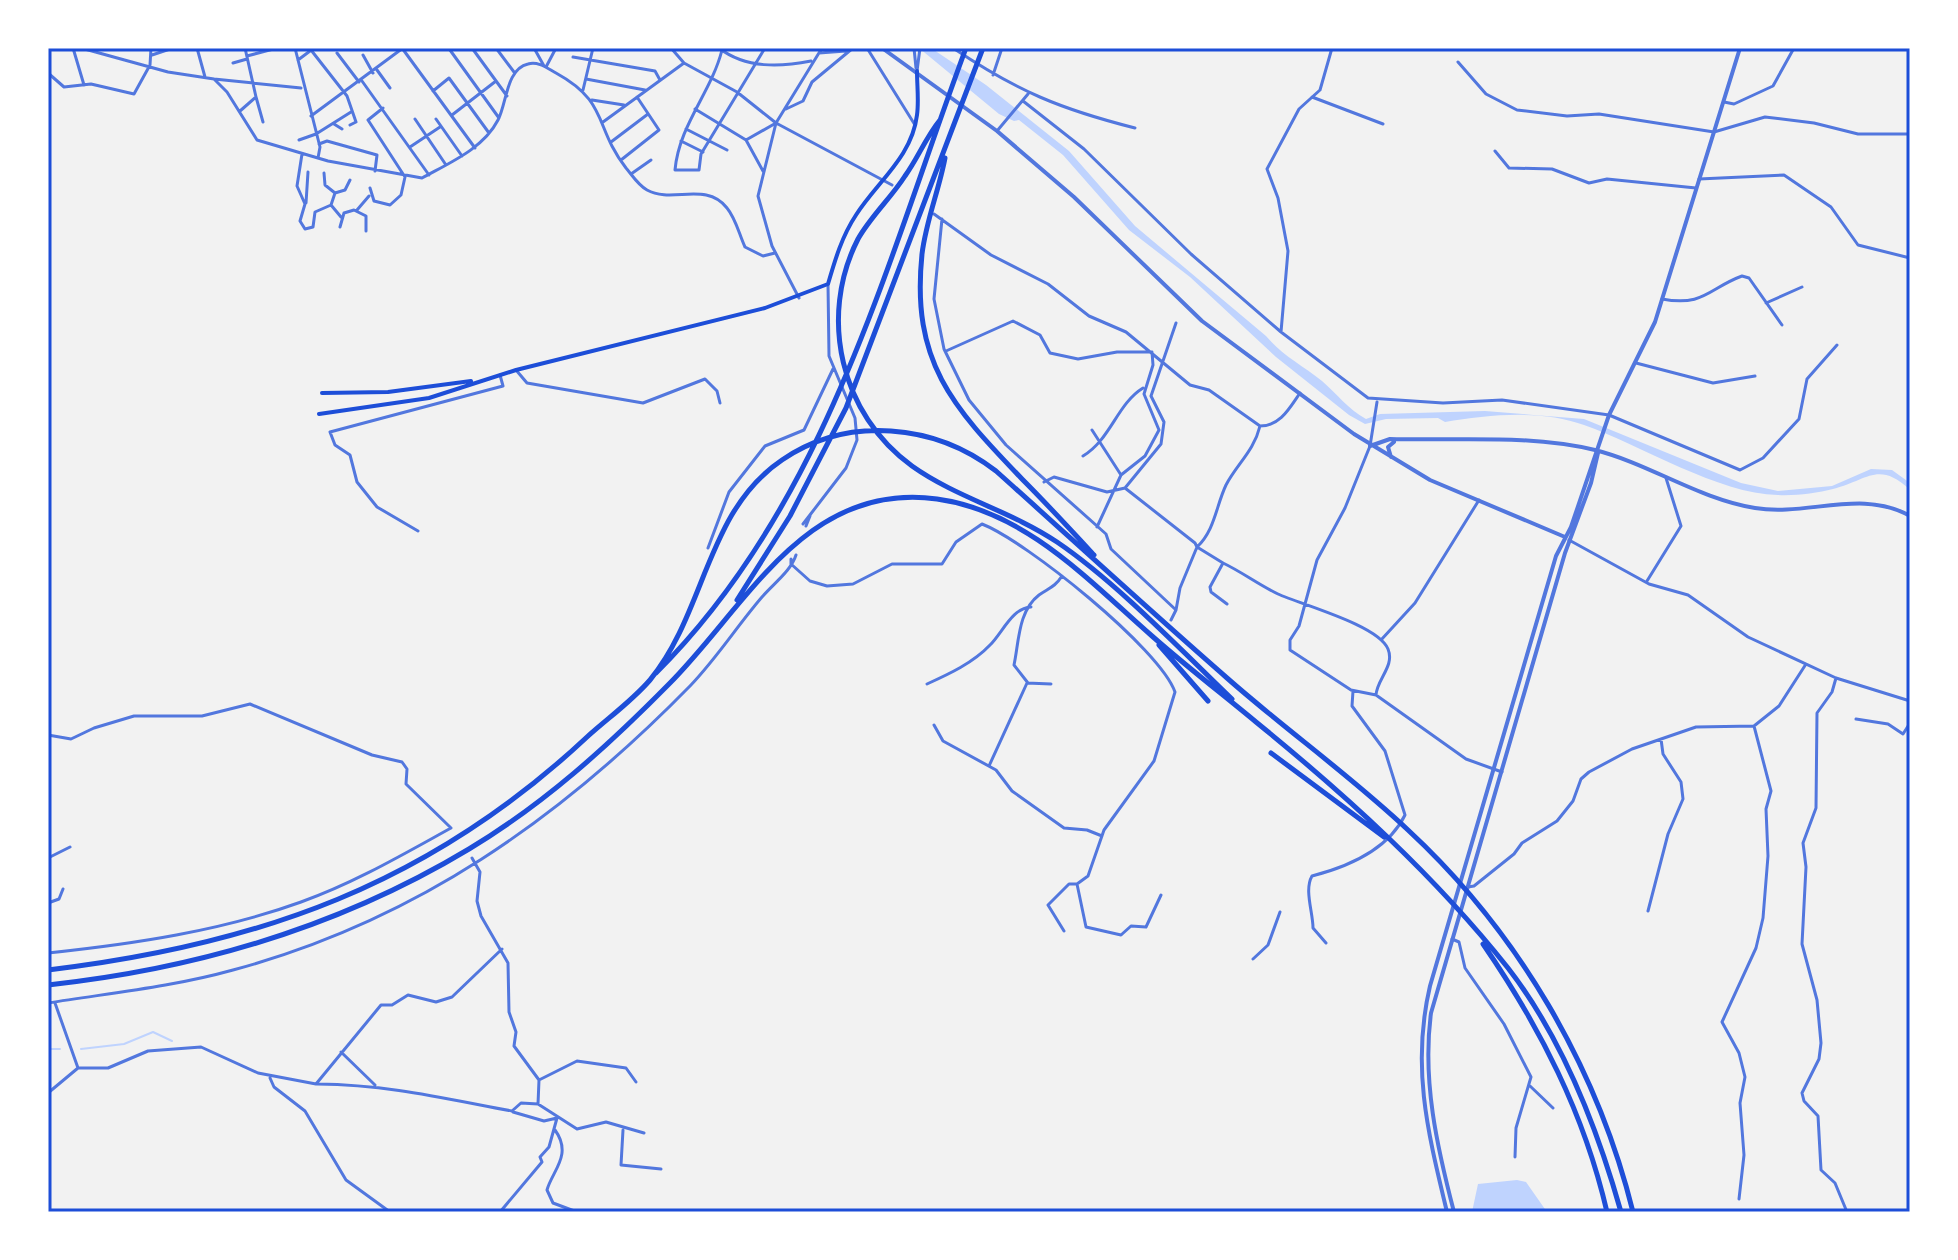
<svg xmlns="http://www.w3.org/2000/svg" width="1958" height="1260" viewBox="0 0 1958 1260" font-family="Jost,sans-serif">
<style>
.water{fill:#bfd3fe}
.lines{fill:none;stroke-linecap:round;stroke-linejoin:round}
.stream{stroke:#bfd3fe;stroke-width:2}
.minor{stroke:#5277de;stroke-width:3}
.tertiary{stroke:#5277de;stroke-width:4}
.secondary{stroke:#1d4ed8;stroke-width:4}
.motorway{stroke:#1d4ed8;stroke-width:5}
.neatline{fill:none;stroke:#1d4ed8;stroke-width:3}
</style>
<rect width="100%" height="100%" fill="#f2f2f2"/>
<path class="water" d="M919 48H931L986 85 1069 151 1135 226 1266 336C1283 356 1302 365 1322 381 1337 394 1348 409 1366 419L1380 414 1485 411 1584 419 1741 483 1778 491 1832 486 1871 469 1892 470 1910 483V490C1878 460 1867 481 1833 489 1817 493 1795 496 1778 495 1718 494 1641 445 1584 425 1541 409 1488 415 1445 422L1438 418 1386 419 1365 424 1349 415 1276 357 1190 277 1129 230 1063 155 1019 120 1014 121 999 114Z
M1517 1180 1526 1182 1547 1212H1472L1478 1184Z"/>
<g class="lines">
<path class="stream" d="M48 1049H60
M81 1049 124 1044 153 1032 172 1041"/>
<path class="minor" d="M73 48 84 85
M81 48 168 72 214 79 227 92 257 140 328 161 422 178C449 163 483 149 498 120 507 103 506 69 528 64 538 61 547 68 556 73 609 102 594 127 626 168 632 175 638 185 647 190 672 204 706 181 727 208 736 219 739 234 745 247L763 256 775 253
M197 48 205 77
M245 48 256 97
M295 48 320 147 318 158
M402 48 475 148
M453 48 450 50 499 118
M472 48 507 96
M496 48 514 72
M534 48 544 66
M671 48 684 63 737 92 776 123 892 185
M719 48C746 69 781 67 811 61
M857 48H860
M867 48 915 125
M914 48 916 68
M953 48C1017 91 1060 109 1135 128
M1215 48H1234
M311 50 347 96 356 122 350 125
M722 50C711 93 679 125 675 170H699L701 154 765 48
M337 53 359 82
M819 53 846 51
M152 55 170 49
M363 55 373 73
M247 56 277 48
M573 57 655 71 660 80
M298 60 314 48
M1458 62 1486 94 1517 110 1567 116 1599 114 1714 132 1765 117 1814 123 1858 134H1910
M233 63 247 59
M546 67 556 48
M377 70 390 88
M917 71 920 48
M48 73 64 87 91 84 134 94 150 65 151 48
M993 75 1002 48
M214 79 301 88
M586 79 645 90
M362 81 429 175
M583 90 593 48
M433 91 449 78 489 133
M1312 97 1383 124
M592 100 624 105
M1023 101 1084 149 1191 254 1281 332 1368 398 1443 403 1502 400 1609 415 1740 470 1763 458 1799 419 1807 379 1837 345
M1724 102 1734 104 1773 86 1794 48
M695 109 746 140 763 171
M786 109 803 101 812 82 853 48
M240 111 256 97 263 122
M452 115 496 81
M311 116 403 48
M415 119 446 165
M436 119 462 156
M603 122 684 63
M776 123 758 196 772 246 799 298
M334 124 342 129
M686 129 727 150
M997 131 1028 94
M299 140 316 134 351 112
M746 140 776 123 822 48
M681 141 703 152
M611 142 648 114
M319 144 327 141 377 155 375 171
M410 147 440 127
M1495 151 1509 168 1552 169 1589 183 1607 179 1696 188
M302 154 297 186 305 204 300 221 305 229 313 227 315 212 331 205 335 193 345 190 350 180
M621 160 659 130 637 97
M324 173 325 185 335 193
M631 174 651 160
M1699 179 1784 175 1831 207 1858 245 1910 258
M370 188 374 201 390 205 401 195 405 177 368 120 383 108
M306 203 308 172
M331 205 341 217
M357 210 369 196
M934 214 991 255 1048 284 1089 316 1126 332 1190 385 1209 390 1260 426
M942 219 934 299 944 349 969 400 1006 445 1106 534 1111 549 1176 610 1180 588 1197 547 1195 543 1125 488 1107 492 1054 477 1044 482
M340 227 344 213 354 210 366 216V231
M1662 299C1704 307 1709 288 1742 276L1749 278 1782 325
M1766 303 1802 287
M1281 332 1288 251 1278 198 1267 169 1299 109 1320 90 1332 48
M946 351 1013 321 1040 335 1050 353 1078 359 1117 352H1152L1153 365 1144 394 1159 430 1145 456 1121 475 1097 527
M1636 363 1713 383 1755 376
M516 370 527 383 643 403 705 379 717 391 720 403
M1092 430 1121 475
M1083 456C1111 439 1117 404 1143 388
M1125 488 1161 444 1164 422 1151 396 1176 323
M803 524 846 468 857 440 855 418 829 356 828 284
M806 526 810 516
M418 531 377 507 357 482 350 455 335 445 330 432 503 386 500 375
M1569 540 1649 584 1688 595 1748 637 1836 678 1910 701
M708 548 729 492 765 446 804 430 833 369
M791 559V564L810 581 827 586 853 584 892 564H942L956 542 982 524C1026 541 1160 649 1175 692L1154 761 1104 830 1088 876 1077 884 1086 927 1121 935 1131 926 1146 927 1161 895
M1223 563 1197 547C1215 530 1216 506 1226 485 1237 464 1254 451 1260 426 1280 426 1289 409 1300 393
M1647 581 1681 526 1666 478
M1227 604 1211 592 1210 587 1223 563C1242 572 1259 585 1278 594 1302 605 1378 625 1388 649 1395 666 1377 679 1376 695L1466 759 1502 772
M1171 620 1176 610
M1381 640 1415 603 1479 500
M1836 678 1832 692 1817 713 1816 808 1803 843 1806 867 1802 944 1817 1000 1821 1043 1819 1059 1802 1093 1804 1101 1818 1116 1821 1170 1835 1183 1847 1212
M1028 683 1014 665C1019 642 1018 611 1039 595 1049 588 1055 587 1062 576
M927 684C949 674 973 663 990 645 1003 632 1012 608 1031 607
M1376 695 1351 690 1290 650V640L1299 626 1317 560 1345 508 1370 446 1377 402
M1856 719 1888 724 1903 734 1910 723
M934 725 943 741 996 770 1012 791 1064 828 1087 830 1102 836
M48 735 71 739 94 728 134 716H202L250 704 372 755 402 762 407 769 406 784 451 828C402 855 354 883 301 902 221 931 133 944 48 953
M989 766 1027 683 1051 684
M48 858 70 847
M472 858 480 872 477 901 481 916 508 963 509 1012 516 1032 514 1046 539 1080 538 1104
M1468 887 1474 886 1514 854 1522 843 1557 821 1573 801 1581 779 1589 772 1632 749 1696 727 1754 726
M48 903 59 899 63 889
M1648 911 1668 834 1683 799 1681 782 1663 754 1661 739
M1064 931 1048 905 1069 884H1077
M1452 939 1459 942 1465 968 1504 1024 1531 1077 1516 1128 1515 1157
M1326 943 1313 928C1313 912 1304 890 1312 876 1347 867 1388 850 1405 815L1385 751 1352 706 1353 691
M1253 959 1268 945 1280 912
M48 1003C110 993 172 987 233 970 415 921 560 819 690 686 717 658 737 626 762 597 773 584 791 571 796 555
M55 1003 78 1068
M341 1052 375 1085
M270 1078 274 1087 305 1111 346 1180 390 1212
M539 1080 577 1061 626 1068 636 1082
M317 1084C391 1085 442 1098 512 1111L521 1103 538 1104 577 1129 606 1122 644 1133
M1530 1086 1553 1108
M48 1093 78 1068H108L148 1051 201 1047 258 1073 316 1084 381 1005H392L408 995 436 1002 452 997 502 949
M555 1130C573 1155 552 1171 547 1190L553 1203 577 1212
M623 1130 621 1165 661 1169
M1739 1199 1744 1155 1740 1103 1745 1077 1739 1053 1722 1022 1756 948 1763 918 1768 856 1766 809 1771 791 1754 726 1779 706 1806 664
M500 1212 542 1162 540 1157 549 1147 557 1118 544 1121 513 1112"/>
<path class="tertiary" d="M882 48 997 131 1074 197 1202 321 1354 434 1430 480 1565 537
M1370 446 1390 439C1458 441 1528 434 1595 450 1650 464 1699 499 1755 508 1807 517 1861 488 1910 516
M1391 457 1388 447 1394 442
M1447 1212C1428 1133 1411 1067 1430 986L1556 556 1571 527 1609 415 1655 322 1740 48
M1454 1212C1437 1147 1422 1080 1431 1013L1565 553 1591 483 1598 453"/>
<path class="secondary" d="M322 393 388 392 471 381
M319 414 429 398 516 370 765 308 828 284C835 260 842 236 856 215 877 182 912 157 917 115 919 101 917 86 917 71"/>
<path class="motorway" d="M940 120C926 137 918 158 905 176 891 198 871 216 858 239 818 317 841 415 912 466 957 498 1011 511 1057 542 1116 582 1180 649 1232 699
M945 158C939 190 926 221 922 254 911 362 952 406 1022 479 1047 504 1070 529 1094 555
M737 600 790 516 846 408 983 48
M1159 645 1208 701
M656 673C826 504 885 266 966 48
M1271 753 1384 837
M1483 944C1540 1027 1584 1113 1607 1212
M48 970C259 945 430 884 587 737 608 718 632 701 650 680 706 612 706 511 782 460 848 415 935 424 996 471 1073 540 1149 610 1227 678 1286 730 1351 776 1408 830 1518 932 1597 1067 1633 1212
M48 985C196 969 341 926 469 849 544 804 608 746 669 684 747 606 805 481 937 499 1025 511 1088 580 1152 636 1186 666 1221 693 1256 722 1347 796 1435 876 1508 968 1563 1039 1597 1127 1621 1212"/>
</g>
<rect width="1958" height="1260" fill="none" stroke="#ffffff" stroke-width="100"/>
<rect x="50" y="50" width="1858" height="1160" class="neatline"/>
</svg>
